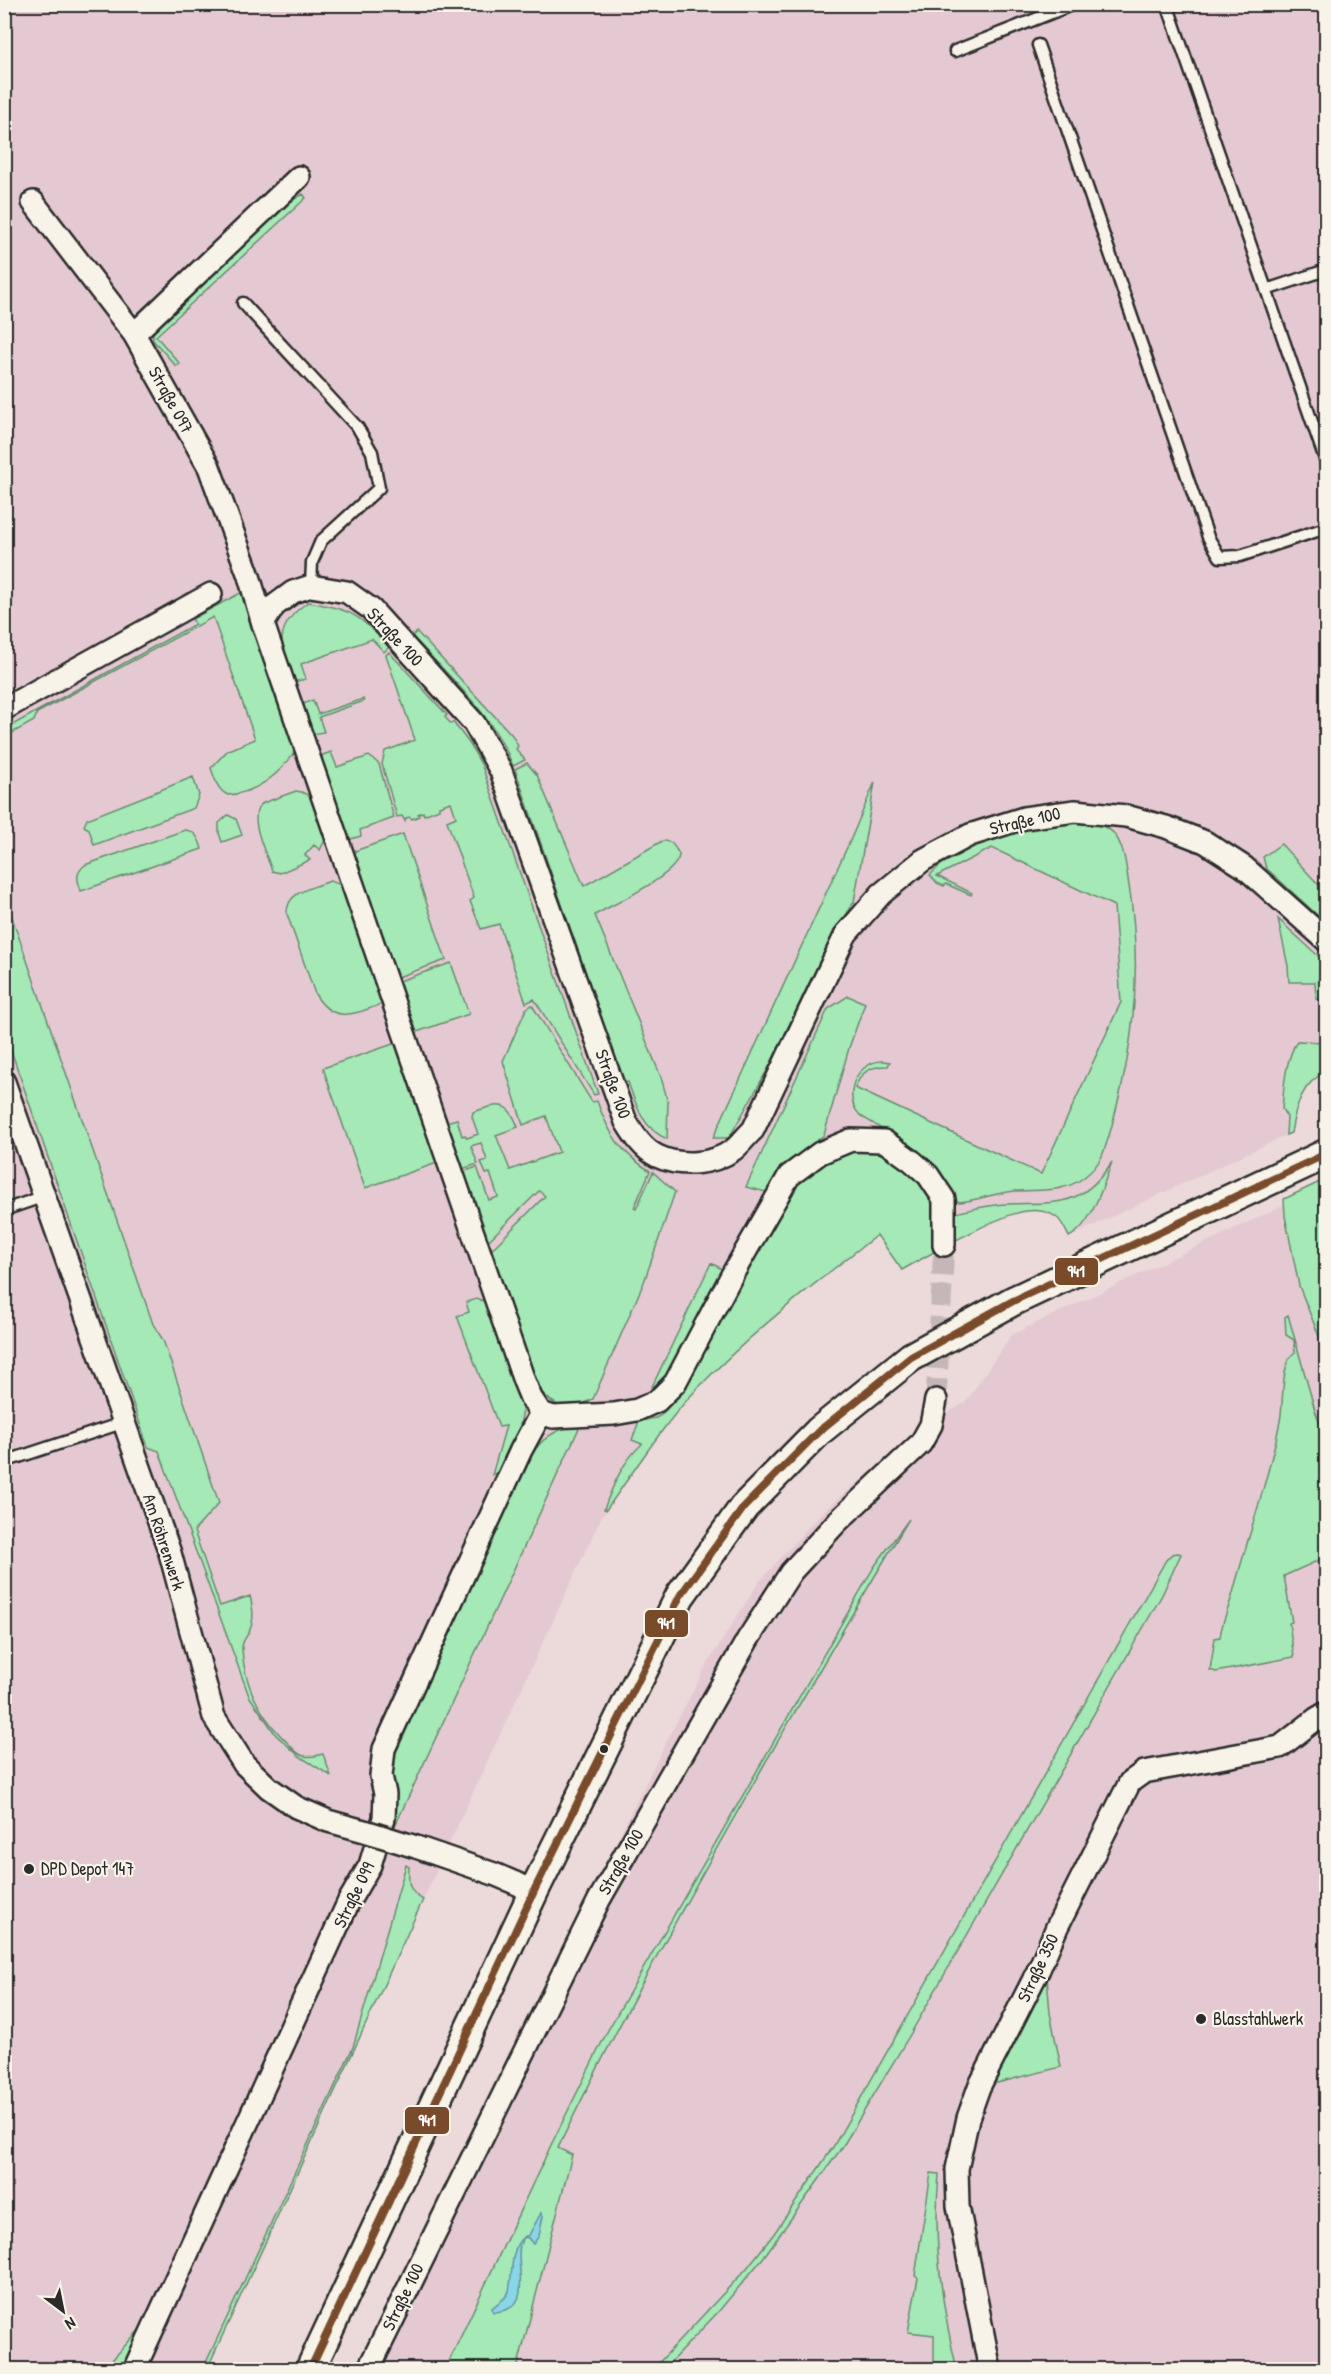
<svg xmlns="http://www.w3.org/2000/svg" width="1331" height="2374" viewBox="0 0 1331 2374" font-family="'Patrick Hand',sans-serif">
<style>
.built{fill:#e5c9d2}
.green{fill:#a4e9b6;stroke:#688a70;stroke-width:1.5}
.water{fill:#88d6e7;stroke:#63929c;stroke-width:1.5}
.lines{fill:none;stroke-linecap:round;stroke-linejoin:round}
.street-tunnel{stroke:#c5b7b8;stroke-width:21;stroke-dasharray:21 10;stroke-linecap:butt}
.lane-casing{stroke:#2b2b2b;stroke-width:15}
.street-casing{stroke:#2b2b2b;stroke-width:26}
.secondary-casing{stroke:#2b2b2b;stroke-width:33}
.lane{stroke:#f7f3e8;stroke-width:10}
.street{stroke:#f7f3e8;stroke-width:21}
.secondary{stroke:#f7f3e8;stroke-width:28}
.street-bridge-casing{stroke:#2b2b2b;stroke-width:26;stroke-linecap:butt}
.street-bridge{stroke:#f7f3e8;stroke-width:21}
.bus-1-casing{stroke:#f7f3e8;stroke-width:12}
.bus-1{stroke:#7a4b2a;stroke-width:8}
.bus-dot{fill:#2b2b2b;stroke:#f7f3e8;stroke-width:2}
.labels{text-anchor:middle;stroke-width:4.5;stroke-linejoin:round;paint-order:stroke}
.street-label{font-size:18px;fill:#2b2b2b;stroke:#f7f3e8}
.poi-label{font-size:18px;fill:#2b2b2b;stroke:#f7f3e8;text-anchor:start}
.line-badge{stroke:#f7f3e8;stroke-width:2}
.badge-label{font-size:16px;text-anchor:middle;font-weight:bold;fill:#fff}
</style>
<rect width="100%" height="100%" fill="#ecdadb"/>
<filter id="ink" filterUnits="userSpaceOnUse"><feTurbulence type="fractalNoise" baseFrequency=".0167" numOctaves="2"/><feDisplacementMap in="SourceGraphic" scale="12" xChannelSelector="R" yChannelSelector="G"/><feConvolveMatrix kernelMatrix="1 2 1 2 8 2 1 2 1" color-interpolation-filters="sRGB"/></filter>
<g filter="url(#ink)">
<path class="built" d="M5 5H1326V1072L1314 1077 1302 1093 1294 1113 1291 1133 1069 1237 1057 1218 1037 1209 1010 1214 955 1240 902 1270 877 1235 771 1318 695 1391 648 1449 601 1518 449 1844 208 2369 5 2370Z
M1326 1179V2369L360 2370 573 1929 668 1738 709 1661 758 1583 822 1512 914 1436 939 1417 965 1403 1011 1335 1284 1205V1199Z"/>
<path class="green" d="M303 194 306 198 156 336 180 364 176 366 153 340V332L157 324 249 241 285 205Z
M242 592 296 749C282 773 257 793 228 795 217 790 215 779 211 768L227 751 255 739 213 617 37 713 34 721 5 737V729L195 624 192 619Z
M308 602C351 609 360 615 389 647L384 652 372 639 301 664 306 679 293 682C279 647 273 626 308 602Z
M417 632 512 735 518 746 516 749 525 760 513 766C493 714 448 676 412 636Z
M389 652 447 715 445 717 451 724 453 722 469 743 482 766 598 1094 594 1095 534 999 526 1003 499 924 481 929 470 901 474 898 447 821 456 817 451 802 439 806V809L424 815 423 812 418 814 419 816 412 819 410 817 406 818 405 821 402 816 397 817 382 764 385 751 415 740 386 655Z
M363 699 364 701 319 717 324 732 312 734 303 704 313 700 318 714Z
M331 752 337 767 369 756 379 764 394 818 360 830 361 836 348 840 319 760 323 755Z
M527 763 537 775 584 886 662 841C672 840 674 846 679 854 680 874 613 904 595 915L661 1077 668 1102 667 1139C642 1128 636 1105 628 1082L624 1083 515 769Z
M193 777 199 795 194 808 94 845 89 829 84 826 87 819Z
M875 782 854 902 826 948 770 1065 729 1138H713L850 841Z
M296 791C318 792 320 821 326 838L320 850 314 845 305 855 310 860 280 873 272 871C267 855 245 814 263 803Z
M228 815 236 819 242 835 222 842 219 833V823Z
M1083 821C1093 823 1109 826 1115 835 1124 848 1126 864 1128 879 1141 955 1136 1035 1116 1110 1112 1125 1108 1143 1101 1158 1097 1165 1090 1173 1083 1178 1061 1195 1033 1188 1008 1192 991 1194 975 1201 959 1202 947 1195 941 1171 929 1161 913 1146 892 1136 874 1124 870 1121 862 1118 859 1114 847 1101 851 1078 864 1068 873 1061 880 1060 890 1062L888 1066C871 1066 861 1071 855 1088L1041 1174 1121 1002 1114 906 992 848 937 876 972 893 971 895 946 884 944 886 937 883 930 875C970 834 1029 825 1083 821Z
M185 830C196 831 199 839 202 849L81 891C77 880 75 873 85 865Z
M403 834 446 960 395 978 352 852Z
M1281 844 1319 885 1323 881 1326 885V923L1266 868 1263 857Z
M330 881 342 885 385 1003C356 1013 334 1026 315 994L287 914C286 891 313 888 330 881Z
M5 897 153 1324 163 1340 219 1503 194 1531 220 1606 250 1596C253 1609 255 1619 249 1632 246 1638 242 1641 242 1648 244 1685 261 1717 287 1742 292 1747 297 1755 305 1756 311 1758 318 1755 323 1754L331 1776 299 1756 276 1735 249 1696 159 1451 148 1447 5 1033Z
M1278 919 1326 963V999H1316L1315 982H1289L1288 966Z
M451 963 469 1014 414 1033 396 982Z
M848 996 865 1003 849 1048 824 1135 789 1163 766 1192 746 1187 828 1009Z
M532 1005 592 1102 597 1101C609 1134 620 1152 650 1171L634 1208 636 1209 653 1172 675 1192 644 1282 593 1399C570 1411 555 1410 539 1389L490 1251 545 1196 539 1191 487 1242 463 1172 477 1167 489 1200 498 1197 490 1173 486 1174 481 1162 487 1160 481 1143 471 1146 478 1164 462 1169 446 1122 457 1119 462 1136 465 1135 467 1138 478 1134 472 1117 473 1112C498 1104 508 1099 518 1127L496 1135 510 1170 559 1152 546 1116 523 1125 503 1061 526 1009Z
M1297 1041 1326 1042V1072C1302 1082 1295 1108 1291 1133L1286 1135 1287 1117 1282 1109C1284 1086 1285 1061 1297 1041Z
M399 1042 440 1162 365 1188 323 1068Z
M866 1150C880 1152 889 1157 901 1165 938 1191 935 1209 934 1252L902 1270 877 1235C814 1284 751 1332 696 1390 662 1426 635 1470 606 1510L604 1509C613 1485 623 1461 642 1444L632 1440 639 1421 656 1418 661 1415 679 1395 752 1256 801 1179 821 1163 844 1153Z
M1112 1162C1103 1185 1092 1226 1069 1237 1066 1231 1062 1221 1056 1217 1029 1197 980 1229 954 1241L951 1214C969 1210 987 1205 1006 1204 1056 1202 1081 1209 1112 1162Z
M1326 1179V1354L1299 1286 1285 1216 1284 1199Z
M711 1263 724 1270 670 1376 648 1395Z
M477 1299 488 1302 523 1404C523 1421 510 1469 492 1475L506 1426 499 1427 457 1316 469 1312 466 1302Z
M1288 1315 1315 1410 1326 1441V1475L1322 1477 1326 1490V1557L1284 1576 1292 1622 1289 1623 1294 1657 1216 1672 1210 1670 1215 1638 1220 1637C1222 1620 1230 1606 1234 1589 1249 1533 1269 1478 1280 1421 1284 1403 1280 1363 1295 1352L1294 1340 1286 1335 1285 1317Z
M572 1426H580L370 1880 390 1806 394 1748 526 1464C537 1444 548 1432 572 1426Z
M909 1519C860 1600 812 1683 764 1765 692 1891 621 2017 558 2148L572 2155 517 2369 445 2370 551 2145 608 2030 874 1567Z
M1178 1553 1181 1554 1162 1595 911 2033 843 2146 763 2258 719 2311 664 2369H653L747 2268 773 2235 833 2147 1166 1560 1172 1554Z
M406 1865 409 1867C408 1883 408 1891 423 1900L422 1902 207 2369H203L353 2047Z
M1047 1976 1050 2013 1061 2067 989 2085Z
M931 2173 939 2174C933 2240 941 2305 957 2369H934V2335L908 2332 918 2278 915 2276Z
M149 2319 126 2369H104Z"/>
<path class="water" d="M541 2213 543 2216 539 2236 533 2244 528 2238 525 2237C506 2253 543 2311 493 2312L492 2308C498 2302 507 2299 509 2291 513 2275 509 2239 529 2235Z"/>
<g class="lines">
<path class="street-tunnel" d="M936 1400 944 1245"/>
<defs>
<path id="lane" d="M1167 4 1326 462
M1038 45 1208 537 1220 557 1240 556 1326 528
M955 51 1074 4
M1266 290 1326 270
M243 303 358 428 372 452 379 488 321 541 312 562 311 586
M4 1210 45 1196
M4 1462 125 1422"/>
<path id="street" d="M33 202 134 334 209 467 249 576 263 624
M134 334 299 177
M4 709 211 594
M4 1082 170 1553 214 1717 244 1764 269 1788 296 1807 328 1821 368 1832
M944 1245V1199L928 1175 912 1161 884 1141 851 1140 820 1153 789 1176 732 1275 675 1383 657 1401 637 1410 614 1414 553 1417 541 1413 531 1398 524 1381 263 624 274 606 293 592 311 586 347 592 371 609 474 723 501 771 626 1122C634 1135 643 1149 657 1156 680 1167 712 1165 733 1150 740 1145 746 1136 753 1130L846 934 881 894 923 860 970 835 1024 818 1075 811 1126 816 1166 827 1205 842 1244 867 1326 940
M416 1847 494 1874 534 1891
M134 2370 349 1901 370 1865 384 1818 385 1794 381 1776 384 1749 521 1450 541 1413
M368 2370 599 1900 748 1639 791 1572 838 1521 921 1443 931 1425 936 1400
M990 2370 958 2206 957 2169 968 2118 979 2087 1039 1969 1057 1927 1130 1782 1144 1772 1280 1747 1316 1719 1326 1713"/>
<path id="secondary" d="M310 2370 534 1891 680 1596 744 1507 819 1431 911 1357 1013 1301 1326 1154"/>
</defs>
<use href="#lane" class="lane-casing"/>
<use href="#street" class="street-casing"/>
<use href="#secondary" class="secondary-casing"/>
<use href="#lane" class="lane"/>
<use href="#street" class="street"/>
<use href="#secondary" class="secondary"/>
<defs>
<path id="street-bridge" d="M368 1832 416 1847"/>
</defs>
<use href="#street-bridge" class="street-bridge-casing"/>
<use href="#street-bridge" class="street-bridge"/>
<defs>
<path id="bus-1" d="M310 2370 534 1891 680 1596 744 1507 819 1431 911 1357 1013 1301 1326 1154"/>
</defs>
<use href="#bus-1" class="bus-1-casing"/>
<use href="#bus-1" class="bus-1"/>
</g>
</g>
<g class="bus-dot">
<circle cx="604" cy="1749" r="5"/>
<circle cx="29" cy="1869" r="6"/>
<circle cx="1201" cy="2019" r="6"/>
</g>
<g class="labels">
<g class="street-label">
<text transform="translate(171 400) rotate(61)" y="6">Straße 097</text>
<text transform="translate(395 637) rotate(47)" y="6">Straße 100</text>
<text transform="translate(1025 821) rotate(-13)" y="6">Straße 100</text>
<text transform="translate(613 1084) rotate(70)" y="6">Straße 100</text>
<text transform="translate(164 1542) rotate(72)" y="6">Am Röhrenwerk</text>
<text transform="translate(621 1862) rotate(-60)" y="6">Straße 100</text>
<text transform="translate(354 1895) rotate(-64)" y="6">Straße 099</text>
<text transform="translate(1038 1968) rotate(-65)" y="6">Straße 350</text>
<text transform="translate(403 2297) rotate(-64)" y="6">Straße 100</text>
</g>
<g class="poi-label">
<text x="41" y="1875">DPD Depot 147</text>
<text x="1213" y="2025">Blasstahlwerk</text>
</g>
</g>
<g class="line-badge">
<rect x="1054" y="1257" width="45" height="29" rx="6" fill="#7a4b2a"/>
<rect x="644" y="1609" width="45" height="29" rx="6" fill="#7a4b2a"/>
<rect x="404" y="2106" width="46" height="29" rx="6" fill="#7a4b2a"/>
</g>
<g class="badge-label">
<text x="1076" y="1277">941</text>
<text x="666" y="1629">941</text>
<text x="427" y="2126">941</text>
</g>
<rect width="1331" height="2374" fill="none" stroke="#f7f3e8" stroke-width="24"/>
<rect x="12" y="12" width="1307" height="2350" fill="none" stroke="#2b2b2b" stroke-width="2" filter="url(#ink)"/>
<g transform="translate(63 2311) rotate(148)" stroke="#f7f3e8" stroke-width="4.5" paint-order="stroke">
<path d="M0-4.5L10 22L0 15L-10 22Z" fill="#2b2b2b"/>
<text y="-9" font-size="16" font-weight="bold" text-anchor="middle" fill="#2b2b2b">N</text>
</g>
</svg>
